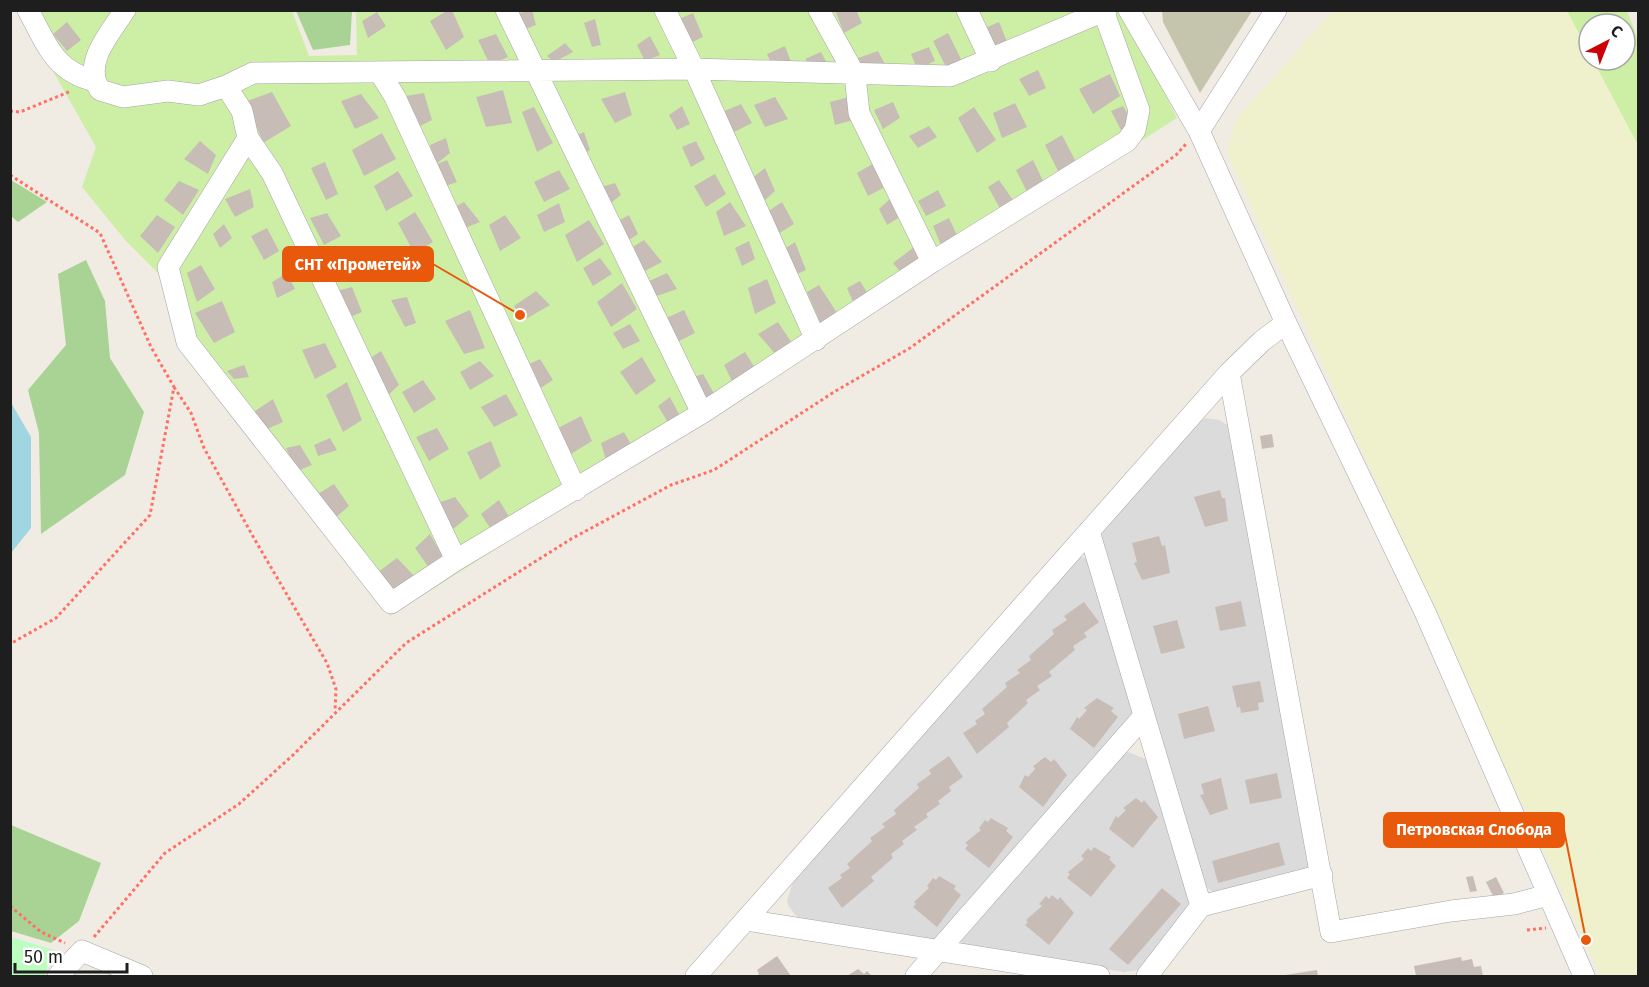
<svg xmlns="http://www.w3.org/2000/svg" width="1649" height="987" viewBox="0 0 1649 987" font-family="'Fira Sans',sans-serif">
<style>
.residential{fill:#dcdbdb}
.construction{fill:#c5c5ae}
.farmland{fill:#eff1cd}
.grass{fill:#ccefa5}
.forest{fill:#a9d394}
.park{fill:#bcfebf}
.water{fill:#a0d5e2}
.building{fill:#c8bdb6}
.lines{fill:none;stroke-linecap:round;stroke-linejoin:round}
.minor-casing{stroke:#a5a5a5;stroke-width:22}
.path{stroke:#ff7065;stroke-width:3;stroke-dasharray:3 3;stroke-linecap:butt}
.minor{stroke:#fff;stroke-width:21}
.leader{fill:none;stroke:#e8590c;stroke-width:2}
.callout-dot{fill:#e8590c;stroke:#fff;stroke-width:2}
.callout{fill:#e8590c;stroke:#e8590c;stroke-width:2}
.callout-label{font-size:16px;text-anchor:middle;font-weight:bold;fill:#fff}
</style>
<rect width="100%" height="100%" fill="#f0ebe3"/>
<path class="residential" d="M1205 418 1219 420 1229 426 1311 865 1305 870 1216 894 1206 887 1102 537 1103 530 1199 422Z
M1078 557 1088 558 1135 712 937 940 798 918 789 907 787 901 793 882Z
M1128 752 1146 759 1189 901 1188 908 1139 970 1124 972 975 949 963 945 960 941 1121 753Z"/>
<path class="construction" d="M1162 11H1252L1200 93 1163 22Z"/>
<path class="farmland" d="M1334 10 1567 11 1589 52V60H1593L1638 145V976H1600L1227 153 1235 120Z"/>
<path class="grass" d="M19 11H292L309 56 357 55 356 11H1124L1177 118 390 616 182 351 165 280 126 241 82 187 96 147Z
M1567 11H1627L1638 39V145L1593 60H1625V24H1589V52Z"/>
<path class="forest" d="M296 11H352L350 45 313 50Z
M11 180 47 202 18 222 11 216Z
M86 260 105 301 110 358 144 412 125 475 41 534 39 433 28 390 66 345 58 274Z
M11 825 101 863 79 921 51 943 11 931Z"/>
<path class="park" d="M11 937 54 950 44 976H11Z"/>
<path class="water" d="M10 401 31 437V528L11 553Z"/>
<path class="building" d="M448 10H452L464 37 446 50 430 21Z
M526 10H532L536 25 523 30 517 15Z
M835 10H856L862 23 844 33Z
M377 12 386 26 368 38 362 21Z
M693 13 703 37 688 44 679 19Z
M595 19 601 45 592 47 584 23Z
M67 22 81 40 67 51 53 34Z
M999 22 1008 44 995 51 985 28Z
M948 33 962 61 948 71 933 41Z
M496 34 508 57 490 65 478 40Z
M650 36 660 55 645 61 637 45Z
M565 43 573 52 554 62 547 56Z
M785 46 791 62 773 68 767 54Z
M929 47 935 61 917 69 911 54Z
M878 51 886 66 862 70 858 58Z
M821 52 829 67 813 69 805 59Z
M1038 70 1046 88 1029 96 1019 79Z
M1110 74 1120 96 1093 114 1079 89Z
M503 90 512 123 486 127 476 97Z
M272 92 291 126 263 143 247 101Z
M625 92 632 115 615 123 601 99Z
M424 93 432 120 416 128 406 96Z
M361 94 379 118 355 129 341 101Z
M775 97 788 119 765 127 754 105Z
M849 97 854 120 835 125 830 102Z
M893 102 900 118 883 129 874 110Z
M1015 103 1027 127 1002 138 993 113Z
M741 104 752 123 730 134 722 112Z
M682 106 690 124 677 130 669 115Z
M1123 106 1133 123 1121 130 1111 111Z
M534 107 553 143 537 152 522 112Z
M974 107 996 140 977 153 958 118Z
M929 126 937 137 918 148 909 136Z
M584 132 590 150 583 155 574 137Z
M382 133 396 159 364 176 352 150Z
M1062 135 1076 162 1059 173 1045 145Z
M446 138 450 153 435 165 447 160 457 182 443 187 435 165 430 145Z
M200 141 216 155 208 174 184 159Z
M696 141 705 159 691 167 682 147Z
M1033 160 1044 183 1028 194 1016 170Z
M325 162 338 194 326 200 311 168Z
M874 163 885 187 868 196 857 173Z
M765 168 775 191 762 203 751 179Z
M559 170 570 189 544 202 534 182Z
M398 171 413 196 386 211 374 186Z
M715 174 726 194 706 207 694 186Z
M999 180 1013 200 1001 210 988 187Z
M179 181 199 190 183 215 164 200Z
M615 183 621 195 608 205 601 187Z
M250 189 254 207 235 217 225 199Z
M938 190 946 206 926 216 918 201Z
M890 199 900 217 887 225 879 209Z
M464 202 480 222 465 228 455 207Z
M730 202 746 226 724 236 716 212Z
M782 202 794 224 778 234 767 212Z
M559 203 565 222 544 232 537 215Z
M415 212 433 242 414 253 398 223Z
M327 213 341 236 324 245 310 218Z
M157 215 175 227 158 253 140 236Z
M505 215 521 238 500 251 489 225Z
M629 215 638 234 626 242 618 221Z
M949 218 961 244 943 250 933 226Z
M589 220 604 244 577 262 565 235Z
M224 224 232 238 220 248 213 234Z
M267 228 279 251 264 260 251 236Z
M644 240 662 262 643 272 631 248Z
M749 241 755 259 742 266 735 248Z
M795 242 806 270 797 274 786 248Z
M914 247 922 256 902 274 893 263Z
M600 258 612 274 593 286 583 268Z
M201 265 215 289 197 302 187 273Z
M287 273 295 289 277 298 272 282Z
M667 273 677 289 654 297 647 282Z
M767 279 776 303 755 314 748 288Z
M860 281 870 297 855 307 847 288Z
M622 283 637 309 611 327 597 302Z
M819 285 839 316 822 327 807 292Z
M352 287 362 312 350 317 337 291Z
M536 291 550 305 524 320 514 306Z
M407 297 416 323 405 327 391 300Z
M222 301 235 332 214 343 195 313Z
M470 310 485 348 464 354 445 321Z
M684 310 695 333 677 342 666 318Z
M778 322 794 346 778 357 758 334Z
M630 324 640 341 623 349 613 333Z
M325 343 337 367 315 379 302 350Z
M381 351 399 385 387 396 370 358Z
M745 352 755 368 733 383 724 365Z
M642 357 656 381 636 395 620 372Z
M540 359 553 380 539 389 529 364Z
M480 361 494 376 470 390 460 372Z
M244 365 249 377 234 379 227 371Z
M703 374 716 397 705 403 691 378Z
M423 380 436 399 414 413 402 392Z
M347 382 362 420 343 432 326 395Z
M506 394 518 415 494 427 481 407Z
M670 397 681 418 670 426 658 406Z
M273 399 283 422 265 430 255 411Z
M581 416 592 441 571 454 558 428Z
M437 428 449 449 429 461 416 437Z
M624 432 632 446 607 464 601 443Z
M1272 434 1274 447 1262 449 1260 436Z
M330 438 337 450 318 456 314 445Z
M491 441 501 466 480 480 467 452Z
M300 445 312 465 297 471 286 448Z
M334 484 349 506 334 519 318 494Z
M1220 490 1222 498H1225L1228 521 1205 527 1194 497Z
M455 497 469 516 453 529 438 503Z
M499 500 511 520 492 531 481 514Z
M430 534 444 559 429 568 415 548Z
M1159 536 1162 546 1165 545 1170 573 1142 580 1134 563 1137 562 1132 543Z
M397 558 421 583 393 593 378 572Z
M1241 601 1246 626 1220 631 1215 607Z
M1084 602 1099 622 1084 633 1087 637 1073 646 1075 650 1049 672 1052 676 1037 686 1040 690 1026 700 1028 703 1007 723 1009 727 977 754 963 733 977 724 975 721 985 714 982 709 1007 687 1005 683 1020 673 1017 670 1031 660 1029 656 1054 634 1052 630 1067 620 1064 616Z
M1177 620 1185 648 1161 654 1153 626Z
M1260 681 1264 702 1258 703 1259 710 1241 713 1240 707 1237 708 1232 686Z
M1097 698 1114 708 1111 711 1118 717 1094 748 1070 729 1077 717 1079 719 1087 710 1084 708Z
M1208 706 1215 731 1184 739 1178 714Z
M949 756 963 777 949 787 951 791 938 801 940 804 926 814 928 817 914 827 917 830 902 841 904 844 891 854 893 858 871 877 874 881 842 908 828 888 842 878 840 875 850 868 847 864 872 841 870 838 885 827 882 824 896 814 894 810 919 788 917 784 931 774 929 770Z
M1045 757 1051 762 1054 759 1067 775 1043 807 1019 787 1025 775 1028 777 1035 769 1033 766Z
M1277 773 1282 798 1250 804 1245 780Z
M1221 778 1228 809 1210 815 1200 795 1204 794 1201 784Z
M1136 798 1142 803 1144 800 1158 817 1133 848 1109 829 1116 816 1118 818 1126 810 1123 808Z
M991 818 1008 828 1006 831 1013 837 989 868 965 849 968 845 965 843 981 830 979 828 985 820 988 822Z
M1279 842 1285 865 1218 883 1212 861Z
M1094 847 1111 857 1109 859 1116 866 1091 897 1067 878 1070 874 1068 872 1084 859 1081 856 1088 848 1091 851Z
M939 876 956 886 954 889 961 895 937 927 913 907 916 904 914 902 929 888 927 886 933 878 936 880Z
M1473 876 1477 891 1470 892 1466 877Z
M1496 877 1504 893 1494 898 1486 882Z
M1162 888 1181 904 1128 965 1109 949Z
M1052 895 1058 900 1060 897 1074 913 1049 945 1025 925 1028 922 1026 920 1042 906 1039 904 1046 896 1049 899Z
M777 956 791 976H756L759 974 757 970Z
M1461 957 1462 961 1472 959 1474 967 1481 966 1483 976H1416L1414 966Z
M858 969 864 974 867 971 872 976H847Z
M1317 970 1318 976H1285V975Z"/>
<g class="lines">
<defs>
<path id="minor" d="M28 10C47 45 54 71 95 81
M125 10C110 34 82 63 100 90L123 97 168 91 199 95 226 86 253 73 694 69 950 76 1106 10
M506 10 702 413
M665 10 694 69 816 340
M819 10 855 75 859 113 932 262 1127 141 1135 130 1139 110 1103 10
M967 10 991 61
M1129 10 1199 131
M1276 10 1199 131 1286 323 1425 612 1584 976
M380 73 395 97 576 490
M226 86 242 111 248 138 168 267 187 342 391 603 456 560 702 413 932 262
M248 138 272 173 456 560
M1229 373 1331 932 1451 911 1514 904 1548 895
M1089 531 1201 906 1147 976
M1201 906 1322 875
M746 920 1099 976
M58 976 82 951 142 976
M696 976 1229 373 1262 341 1286 323
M916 976 1144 716"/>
</defs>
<use href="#minor" class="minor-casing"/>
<path class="path" d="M10 111 20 112 71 91
M10 175 100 233 151 347 174 387 150 515 56 618 10 644
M174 387 191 413 204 448 255 540 327 663 336 689 335 711
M10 906 41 932 65 943
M1527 930 1546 928
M94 937 165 853 239 804 293 755 406 643 571 539 671 485 714 470 834 392 910 348 1176 155 1187 143"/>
<use href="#minor" class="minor"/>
</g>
<path class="leader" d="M520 315L433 264M1586 940L1564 830"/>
<g class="callout-dot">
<circle cx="520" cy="315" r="6"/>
<circle cx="1586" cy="940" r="6"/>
</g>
<g class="callout">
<rect x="283" y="247" width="150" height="34" rx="6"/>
<rect x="1384" y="813" width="180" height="34" rx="6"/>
</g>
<g class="callout-label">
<text x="358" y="270">СНТ «Прометей»</text>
<text x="1474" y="835">Петровская Слобода</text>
</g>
<rect width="1649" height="987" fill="none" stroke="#1e1e1e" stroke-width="24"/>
<g transform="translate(1607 42) rotate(42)"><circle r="28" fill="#ffffff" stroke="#a5a5a5" stroke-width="1.5"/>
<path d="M0-4.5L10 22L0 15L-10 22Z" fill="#cc0007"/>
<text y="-9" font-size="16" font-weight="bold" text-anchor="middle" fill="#1e1e1e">С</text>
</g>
<path d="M15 963v9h112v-9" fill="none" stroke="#1e1e1e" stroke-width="3"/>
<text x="24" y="963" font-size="18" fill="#1e1e1e" stroke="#ffffff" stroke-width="4.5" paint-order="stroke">50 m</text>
</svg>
